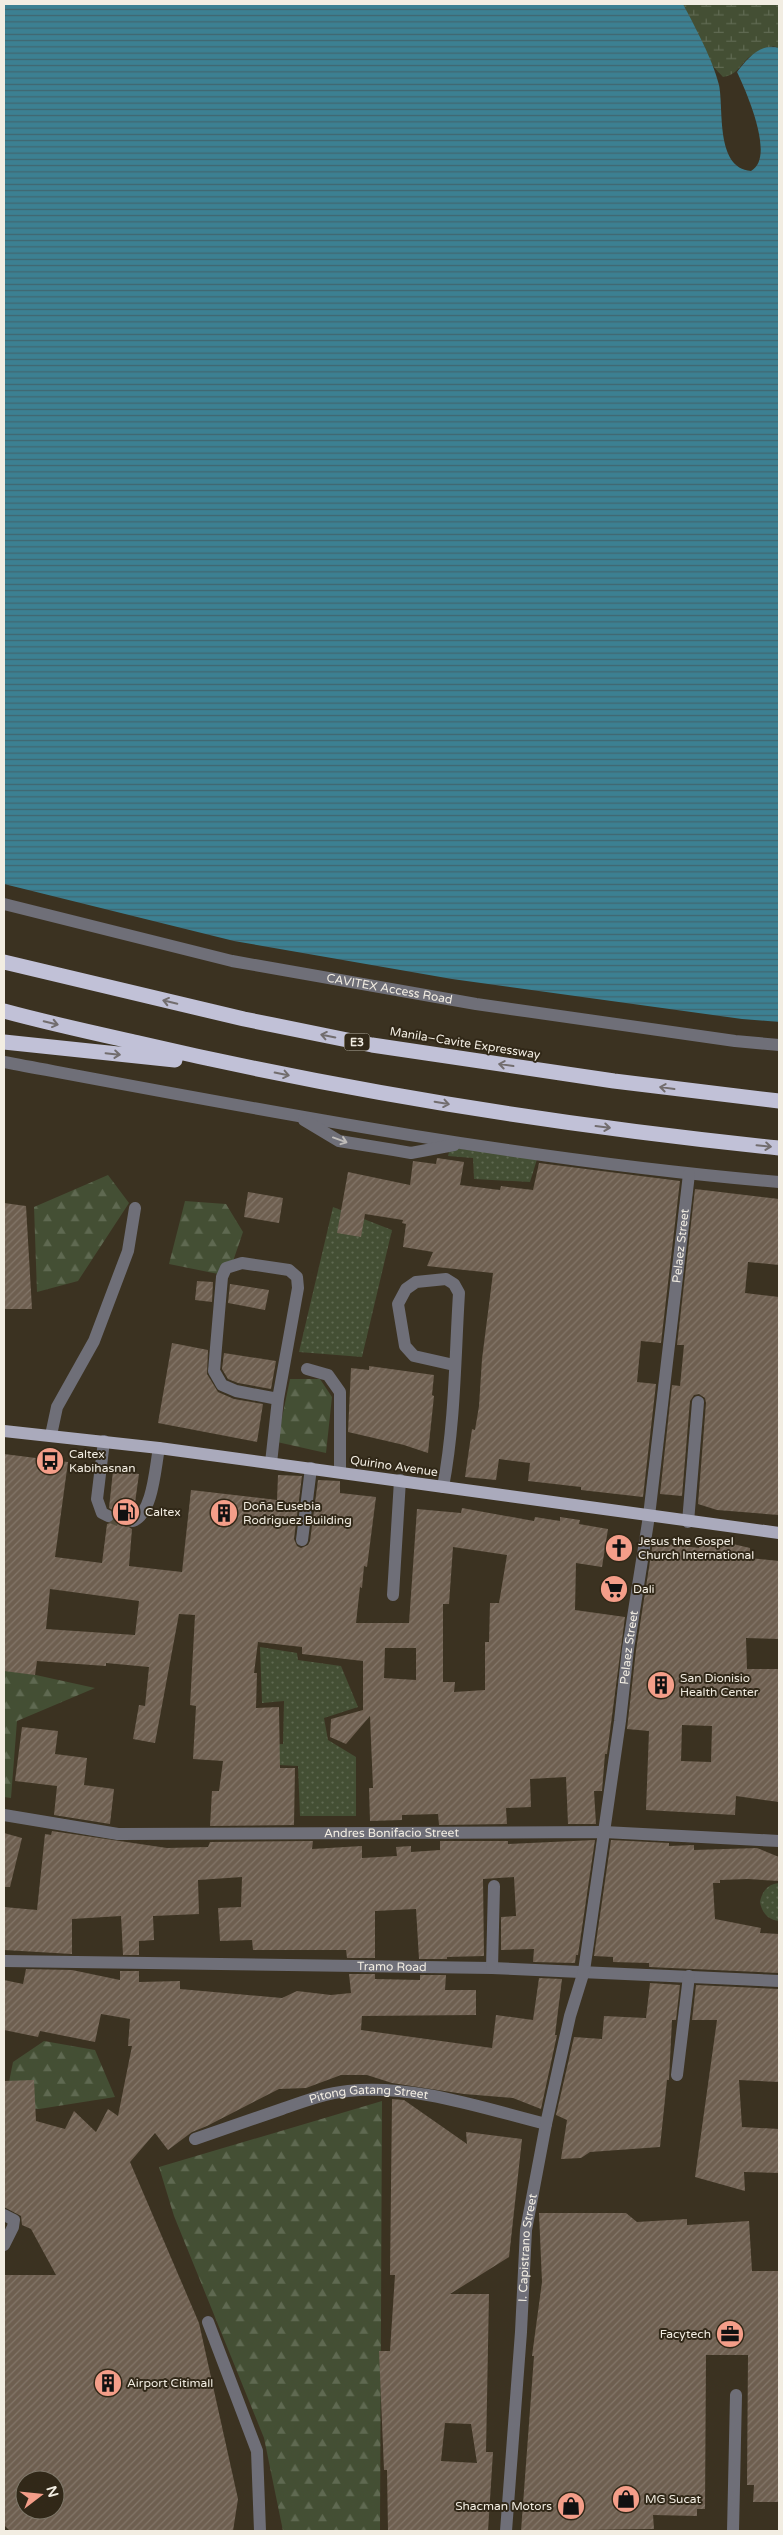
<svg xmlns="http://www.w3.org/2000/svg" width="783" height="2535" viewBox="0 0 783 2535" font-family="'Varela Round',sans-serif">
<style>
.green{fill:url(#green-dots)}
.forest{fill:url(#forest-firs)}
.wetland{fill:url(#wetland-marsh)}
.water{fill:url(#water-rules)}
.building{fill:url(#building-hatch);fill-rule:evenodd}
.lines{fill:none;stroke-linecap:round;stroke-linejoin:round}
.minor-tunnel{stroke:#564e3e;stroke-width:12;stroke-dasharray:12 6;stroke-linecap:butt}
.minor{stroke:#6f6f78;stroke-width:12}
.major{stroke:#aaaabc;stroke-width:12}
.highway{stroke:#c1c1d7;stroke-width:15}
.oneway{stroke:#726d6e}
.oneway2{stroke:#bebbb8}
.labels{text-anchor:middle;stroke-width:4;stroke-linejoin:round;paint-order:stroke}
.shield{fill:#312818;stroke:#b8b2a5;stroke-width:1}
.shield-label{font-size:11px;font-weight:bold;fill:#f2ede2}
.street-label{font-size:12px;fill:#f2ede2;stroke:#312818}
.poi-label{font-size:12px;fill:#f2ede2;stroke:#312818;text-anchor:start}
</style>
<defs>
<pattern id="green-dots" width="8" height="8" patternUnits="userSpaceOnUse" patternTransform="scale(1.25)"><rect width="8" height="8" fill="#444f34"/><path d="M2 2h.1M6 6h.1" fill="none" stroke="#5f6951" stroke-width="1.8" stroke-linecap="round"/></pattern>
<pattern id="forest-firs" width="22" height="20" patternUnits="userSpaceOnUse" patternTransform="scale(1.25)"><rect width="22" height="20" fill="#444f34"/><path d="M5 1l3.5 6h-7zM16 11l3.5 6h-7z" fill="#5f6951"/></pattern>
<pattern id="wetland-marsh" width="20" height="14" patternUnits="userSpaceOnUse" patternTransform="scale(1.25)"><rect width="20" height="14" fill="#444f34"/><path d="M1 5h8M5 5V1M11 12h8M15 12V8" fill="none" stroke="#5f6951"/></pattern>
<pattern id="water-rules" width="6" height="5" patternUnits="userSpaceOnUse" patternTransform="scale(1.25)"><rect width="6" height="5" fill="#3c8092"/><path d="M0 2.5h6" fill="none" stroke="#42666f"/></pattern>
<pattern id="building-hatch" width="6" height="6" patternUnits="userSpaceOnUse" patternTransform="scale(1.25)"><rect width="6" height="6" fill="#6e5f50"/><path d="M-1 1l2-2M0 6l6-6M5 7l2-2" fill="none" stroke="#837669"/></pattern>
</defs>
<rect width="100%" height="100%" fill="#3b3221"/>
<path class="green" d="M450 1148 538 1156 530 1182 474 1179 473 1158 448 1156Z
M333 1207 392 1230 362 1357 299 1352Z
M260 1647 297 1653 298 1660 341 1666 358 1707 324 1718 328 1740 356 1757V1816H300L298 1766 259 1764 260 1745 283 1744 284 1701 262 1703Z
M779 1883V1921C768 1920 762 1913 760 1902 762 1891 768 1884 779 1883Z"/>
<path class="forest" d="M108 1175 129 1203 78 1281 37 1292 34 1207Z
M185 1201 226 1204 243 1232 228 1276 169 1264Z
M290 1379H320L332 1397 326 1453 277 1442Z
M4 1668 95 1688 17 1721 11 1798 4 1797Z
M44 2041 95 2050 115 2097 39 2109 4 2107 13 2062Z
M382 2101 380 2531H283L264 2438 174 2216 159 2167Z"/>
<path class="wetland" d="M683 4H779V48L773 46C765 50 754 53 748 58 739 67 736 75 723 77L710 63Z"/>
<path class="water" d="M4 4H683C695 27 713 60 719 85 724 109 715 168 751 171 776 158 746 91 737 72 747 59 761 42 779 48V1022L742 1019 452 979 234 941 4 884Z"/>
<path class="building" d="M437 1158 464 1162 460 1185 500 1190 501 1186 533 1190 539 1163 680 1181 661 1343 641 1341 637 1382 656 1384 643 1497 581 1490V1487L528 1481 530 1463 499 1459 496 1480 465 1477 472 1429 475 1430 479 1406 482 1359 493 1273 427 1266 433 1252 403 1247 406 1224 402 1223 403 1220 365 1214 361 1237 337 1233 348 1172 410 1185 413 1161 436 1164Z
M695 1189 779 1199V1265L748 1262 745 1293 779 1297V1515L717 1510 698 1504 706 1403 705 1398 699 1394 694 1395 690 1401 682 1496 660 1494 672 1385 680 1386 684 1345H677Z
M248 1192 283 1198 279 1223 244 1217Z
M4 1203 26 1206 32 1309H4Z
M197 1281 213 1282 212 1302 195 1300Z
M230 1284 269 1290 265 1310 228 1303Z
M172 1343 208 1350 207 1374 218 1392 234 1399 263 1404 257 1442 158 1423Z
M224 1353 276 1361 271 1389 238 1383 228 1379 222 1369Z
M369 1366 434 1375 432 1395 434 1396 428 1453 404 1445 348 1432 351 1368 369 1370Z
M4 1454 68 1462 55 1557 102 1563 107 1524 113 1522 116 1516 114 1511 109 1508 113 1471 139 1474 134 1510 126 1517 125 1521 127 1526 132 1529 129 1566 182 1572 191 1490 277 1500 278 1475 302 1476 294 1539 297 1546 301 1548 308 1545 310 1541 318 1480 340 1481V1493L376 1497 367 1567 364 1566 362 1588 360 1587 356 1623H409L417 1509 461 1513 462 1508 534 1521 535 1517 560 1521V1517L580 1520 579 1524 608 1529 602 1567 576 1563 575 1610 625 1617 607 1754H605L602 1791H594L596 1824H568L566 1777 530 1779 531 1807 506 1808 507 1824 439 1825 438 1814 402 1815V1820L370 1821 369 1788H373L370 1716 346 1744 330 1737 331 1719 363 1710V1661L302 1654V1647L258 1642 254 1673H257L256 1708 279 1707 280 1768H295L294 1825 210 1826 212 1791H219L223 1761 193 1759 196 1706 190 1705 195 1615 179 1614 155 1743 133 1739 139 1705 145 1706 149 1667 106 1663V1666L37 1661 35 1675 4 1671ZM453 1547 507 1555 499 1603H490L489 1642H485V1690L454 1692 455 1682H443V1604H449ZM50 1589 139 1601 135 1635 46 1629ZM385 1648H416V1680L384 1678Z
M699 1541 720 1544V1541L750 1548V1558L779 1561V1639L746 1638 747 1669H779V1802L736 1796 735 1815 646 1810 649 1731 627 1729 636 1650 653 1542 699 1548ZM682 1725 712 1726 711 1762 681 1761Z
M22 1727 58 1731 55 1754 87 1758 84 1785 114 1789 110 1824 54 1815 57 1786 15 1781Z
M52 1831 167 1848 208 1847 210 1842 313 1841 312 1849 362 1846V1858L397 1856 396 1847 411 1846V1852L440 1850V1841H508V1844L595 1840 578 1955H576L575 1963 533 1962 534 1949 501 1950V1917L516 1916 514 1877 483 1879 484 1956 447 1957V1959H419L416 1909 375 1911V1958H347L346 1950H253L252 1940 220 1941 218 1908 241 1907 242 1877 198 1880 199 1914 153 1916 154 1940 139 1941V1955H123L121 1916 72 1919V1954L4 1950V1907L37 1910 45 1834 51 1835Z
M4 1833 22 1838 10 1887H4Z
M611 1840 669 1843V1846L694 1845V1850L757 1848 779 1857V1881L748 1879 720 1880V1883H713L715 1919 761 1928 760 1933 779 1934V1973L649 1967V1963L613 1962V1957L594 1956Z
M26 1969 72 1970 120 1980V1971H139V1982L180 1981V1989L282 1998 297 1991 331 1995 351 1993 349 1974H375V1979L420 1980V1975H446L445 1990H476V2015L362 2016 361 2030 492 2048 496 2015 533 2020 539 1978 562 1979 555 2035H557L541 2109 513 2098 464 2094 392 2083 367 2075H341L306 2088 279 2089 207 2126 192 2132 168 2150 155 2133 130 2162 199 2323 238 2499 233 2531H10L4 2525V2275H56L31 2229 22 2225 21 2216 4 2207V2081L34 2080 36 2121 65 2129 74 2111 96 2132 108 2109 118 2116 132 2046H128L130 2019 101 2014 95 2042 40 2031 38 2037 4 2030V1980L23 1984ZM25 2480H55V2510H25Z
M650 1983 680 1985 676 2020H672L669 2080H667L660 2147 590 2152 581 2158 561 2159 567 2120 556 2115 574 2037 602 2039 604 2016 646 2018Z
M696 1985 779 1989V2082L739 2080 742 2127 779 2129V2173L744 2172 745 2191 695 2177 717 2020H692Z
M392 2099 404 2100 467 2144 466 2132 522 2139 509 2257 450 2294H489L486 2452H493L488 2531H388L387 2470H384L379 2351H390L395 2275H390ZM445 2423 471 2424 477 2463 441 2461Z
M539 2213H626L637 2222 687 2219V2225L749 2221 752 2271H779V2502H753L754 2485H747L748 2355H706L705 2509H697V2516L653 2515 654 2529 521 2531 534 2356H532L542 2282Z"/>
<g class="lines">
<path class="minor-tunnel" d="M108 1516 121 1521H133"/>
<g class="minor">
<path id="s1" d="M4 904 232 961 476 1004 735 1041 779 1045"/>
<path d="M4 1062C261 1110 518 1160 779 1182"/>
<path d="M304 1120 339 1141 394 1150 411 1153 454 1145"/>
<path d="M307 1369 328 1375 340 1392V1472"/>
<path d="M51 1435 57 1407 94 1341 128 1251 135 1208"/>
<path d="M104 1441 97 1499 102 1513 108 1516"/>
<path d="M271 1463 278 1399 298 1288 297 1277 289 1270 242 1263 226 1268 222 1277 214 1371 222 1385 236 1391 278 1399"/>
<path d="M443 1487C455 1424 455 1357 459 1293L454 1284 446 1279 416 1282 406 1289 398 1304 405 1346 414 1356 454 1365"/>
<path d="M133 1521C153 1513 155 1468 159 1448"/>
<path d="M688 1522 698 1402"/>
<path d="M302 1540 311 1468"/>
<path d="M393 1595 400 1480"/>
<path id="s2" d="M4 1815 118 1834 604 1832 779 1841"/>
<path id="s3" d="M4 1961 492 1968 779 1981"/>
<path d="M492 1968 494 1886"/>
<path d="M677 2075 689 1976"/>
<path id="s4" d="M195 2139C224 2129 253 2119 282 2109 302 2102 326 2093 348 2091 414 2084 482 2108 546 2124"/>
<path d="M4 2215 14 2220 13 2227 4 2245"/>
<path d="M208 2322 257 2451 260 2531"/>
<path id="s5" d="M506 2531 521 2332 526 2230 546 2124 570 2016 584 1971 620 1721 628 1649 649 1516 689 1174"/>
<path d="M733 2531 736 2395"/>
</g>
<path class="major" d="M4 1431 159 1448 779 1533"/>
<path class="highway" d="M4 962 244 1019 372 1045 614 1081 779 1101
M4 1011C48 1023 94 1033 139 1043 349 1092 564 1126 779 1148
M4 1042 175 1060"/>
</g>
<defs><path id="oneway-shaft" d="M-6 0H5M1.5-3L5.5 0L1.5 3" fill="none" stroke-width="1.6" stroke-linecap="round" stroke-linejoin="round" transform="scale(1.25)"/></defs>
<g class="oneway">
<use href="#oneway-shaft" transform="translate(170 1002) rotate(-167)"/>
<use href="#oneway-shaft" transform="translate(51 1023) rotate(13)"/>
<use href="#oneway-shaft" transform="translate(328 1036) rotate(-169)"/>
<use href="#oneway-shaft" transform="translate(113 1054) rotate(6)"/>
<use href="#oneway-shaft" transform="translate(506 1065) rotate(-172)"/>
<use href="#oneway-shaft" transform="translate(282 1074) rotate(11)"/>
<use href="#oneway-shaft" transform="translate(667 1088) rotate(-172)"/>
<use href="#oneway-shaft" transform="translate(442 1103) rotate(10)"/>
<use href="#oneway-shaft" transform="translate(603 1127) rotate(7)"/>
<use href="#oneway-shaft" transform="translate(764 1146) rotate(6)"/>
</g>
<use class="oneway2" href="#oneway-shaft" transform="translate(340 1140) rotate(20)"/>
<defs>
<symbol id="bus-disc" viewBox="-11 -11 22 22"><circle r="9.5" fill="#f49e89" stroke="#312818"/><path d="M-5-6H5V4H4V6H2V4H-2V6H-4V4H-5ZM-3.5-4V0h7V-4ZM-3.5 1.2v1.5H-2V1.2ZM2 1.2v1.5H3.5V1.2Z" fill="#111"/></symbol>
<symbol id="fuel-disc" viewBox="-11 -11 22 22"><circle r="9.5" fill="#f49e89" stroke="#312818"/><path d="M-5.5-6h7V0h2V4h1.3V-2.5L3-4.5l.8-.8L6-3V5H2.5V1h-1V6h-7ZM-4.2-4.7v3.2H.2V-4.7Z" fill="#111"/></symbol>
<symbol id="building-disc" viewBox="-11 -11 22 22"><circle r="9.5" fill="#f49e89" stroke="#312818"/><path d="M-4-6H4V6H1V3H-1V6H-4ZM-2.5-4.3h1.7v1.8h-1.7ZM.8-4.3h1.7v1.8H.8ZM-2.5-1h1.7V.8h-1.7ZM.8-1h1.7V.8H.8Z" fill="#111"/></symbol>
<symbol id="church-disc" viewBox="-11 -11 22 22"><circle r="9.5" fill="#f49e89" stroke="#312818"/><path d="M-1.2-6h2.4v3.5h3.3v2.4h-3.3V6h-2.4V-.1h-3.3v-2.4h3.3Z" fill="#111"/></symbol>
<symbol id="supermarket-disc" viewBox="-11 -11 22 22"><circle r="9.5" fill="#f49e89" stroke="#312818"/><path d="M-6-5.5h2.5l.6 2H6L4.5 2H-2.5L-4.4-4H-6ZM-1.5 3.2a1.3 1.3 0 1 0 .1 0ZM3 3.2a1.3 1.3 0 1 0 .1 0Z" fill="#111"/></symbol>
<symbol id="office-disc" viewBox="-11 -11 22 22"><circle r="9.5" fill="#f49e89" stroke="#312818"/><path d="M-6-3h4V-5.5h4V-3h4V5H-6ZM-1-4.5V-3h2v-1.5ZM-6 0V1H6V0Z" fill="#111"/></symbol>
<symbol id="shop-disc" viewBox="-11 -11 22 22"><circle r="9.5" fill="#f49e89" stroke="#312818"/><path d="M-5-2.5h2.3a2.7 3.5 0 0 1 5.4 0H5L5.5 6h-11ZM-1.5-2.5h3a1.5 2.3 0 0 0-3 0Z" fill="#111"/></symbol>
</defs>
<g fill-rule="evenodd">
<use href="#bus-disc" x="34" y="1445" width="32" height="32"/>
<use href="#fuel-disc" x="110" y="1496" width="32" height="32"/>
<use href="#building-disc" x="208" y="1497" width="32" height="32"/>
<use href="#church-disc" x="603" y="1532" width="32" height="32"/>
<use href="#supermarket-disc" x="598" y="1573" width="32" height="32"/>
<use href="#building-disc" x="645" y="1669" width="32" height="32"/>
<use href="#office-disc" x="714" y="2318" width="32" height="32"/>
<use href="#building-disc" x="92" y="2367" width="32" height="32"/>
<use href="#shop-disc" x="610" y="2483" width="32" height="32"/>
<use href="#shop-disc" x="555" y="2490" width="32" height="32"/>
</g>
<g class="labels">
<rect class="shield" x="344.5" y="1033.5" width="25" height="17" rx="4"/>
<g class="shield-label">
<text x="357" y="1046">E3</text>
</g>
<g class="street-label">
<text dy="4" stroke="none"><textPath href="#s1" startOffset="395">CAVITEX Access Road</textPath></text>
<text transform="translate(465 1043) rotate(9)" y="4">Manila–Cavite Expressway</text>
<text dy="4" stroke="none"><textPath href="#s5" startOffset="1299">Pelaez Street</textPath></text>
<text transform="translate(394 1466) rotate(8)" y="4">Quirino Avenue</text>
<text dy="4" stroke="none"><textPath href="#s5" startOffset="894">Pelaez Street</textPath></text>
<text dy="4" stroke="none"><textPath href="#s2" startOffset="389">Andres Bonifacio Street</textPath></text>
<text dy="4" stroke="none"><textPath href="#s3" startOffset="388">Tramo Road</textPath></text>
<text dy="4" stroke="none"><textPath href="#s4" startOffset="181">Pitong Gatang Street</textPath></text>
<text dy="4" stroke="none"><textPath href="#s5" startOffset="284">I. Capistrano Street</textPath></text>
</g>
<g class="poi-label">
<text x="69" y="1458">Caltex<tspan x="69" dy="14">Kabihasnan</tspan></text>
<text x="243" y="1510">Doña Eusebia<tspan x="243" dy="14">Rodriguez Building</tspan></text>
<text x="145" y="1516">Caltex</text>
<text x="638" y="1545">Jesus the Gospel<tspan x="638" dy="14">Church International</tspan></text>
<text x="633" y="1593">Dali</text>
<text x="680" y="1682">San Dionisio<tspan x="680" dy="14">Health Center</tspan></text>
<text x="711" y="2338" text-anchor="end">Facytech</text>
<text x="127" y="2387">Airport Citimall</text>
<text x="645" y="2503">MG Sucat</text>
<text x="552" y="2510" text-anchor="end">Shacman Motors</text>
</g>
</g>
<rect width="783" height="2535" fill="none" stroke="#f2ede2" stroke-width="10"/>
<g transform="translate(40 2495) rotate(74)"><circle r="24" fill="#312818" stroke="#7e7769"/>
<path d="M0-4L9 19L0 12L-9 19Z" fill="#f49e89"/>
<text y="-8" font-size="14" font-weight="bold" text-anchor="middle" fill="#f2ede2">N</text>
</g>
</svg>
